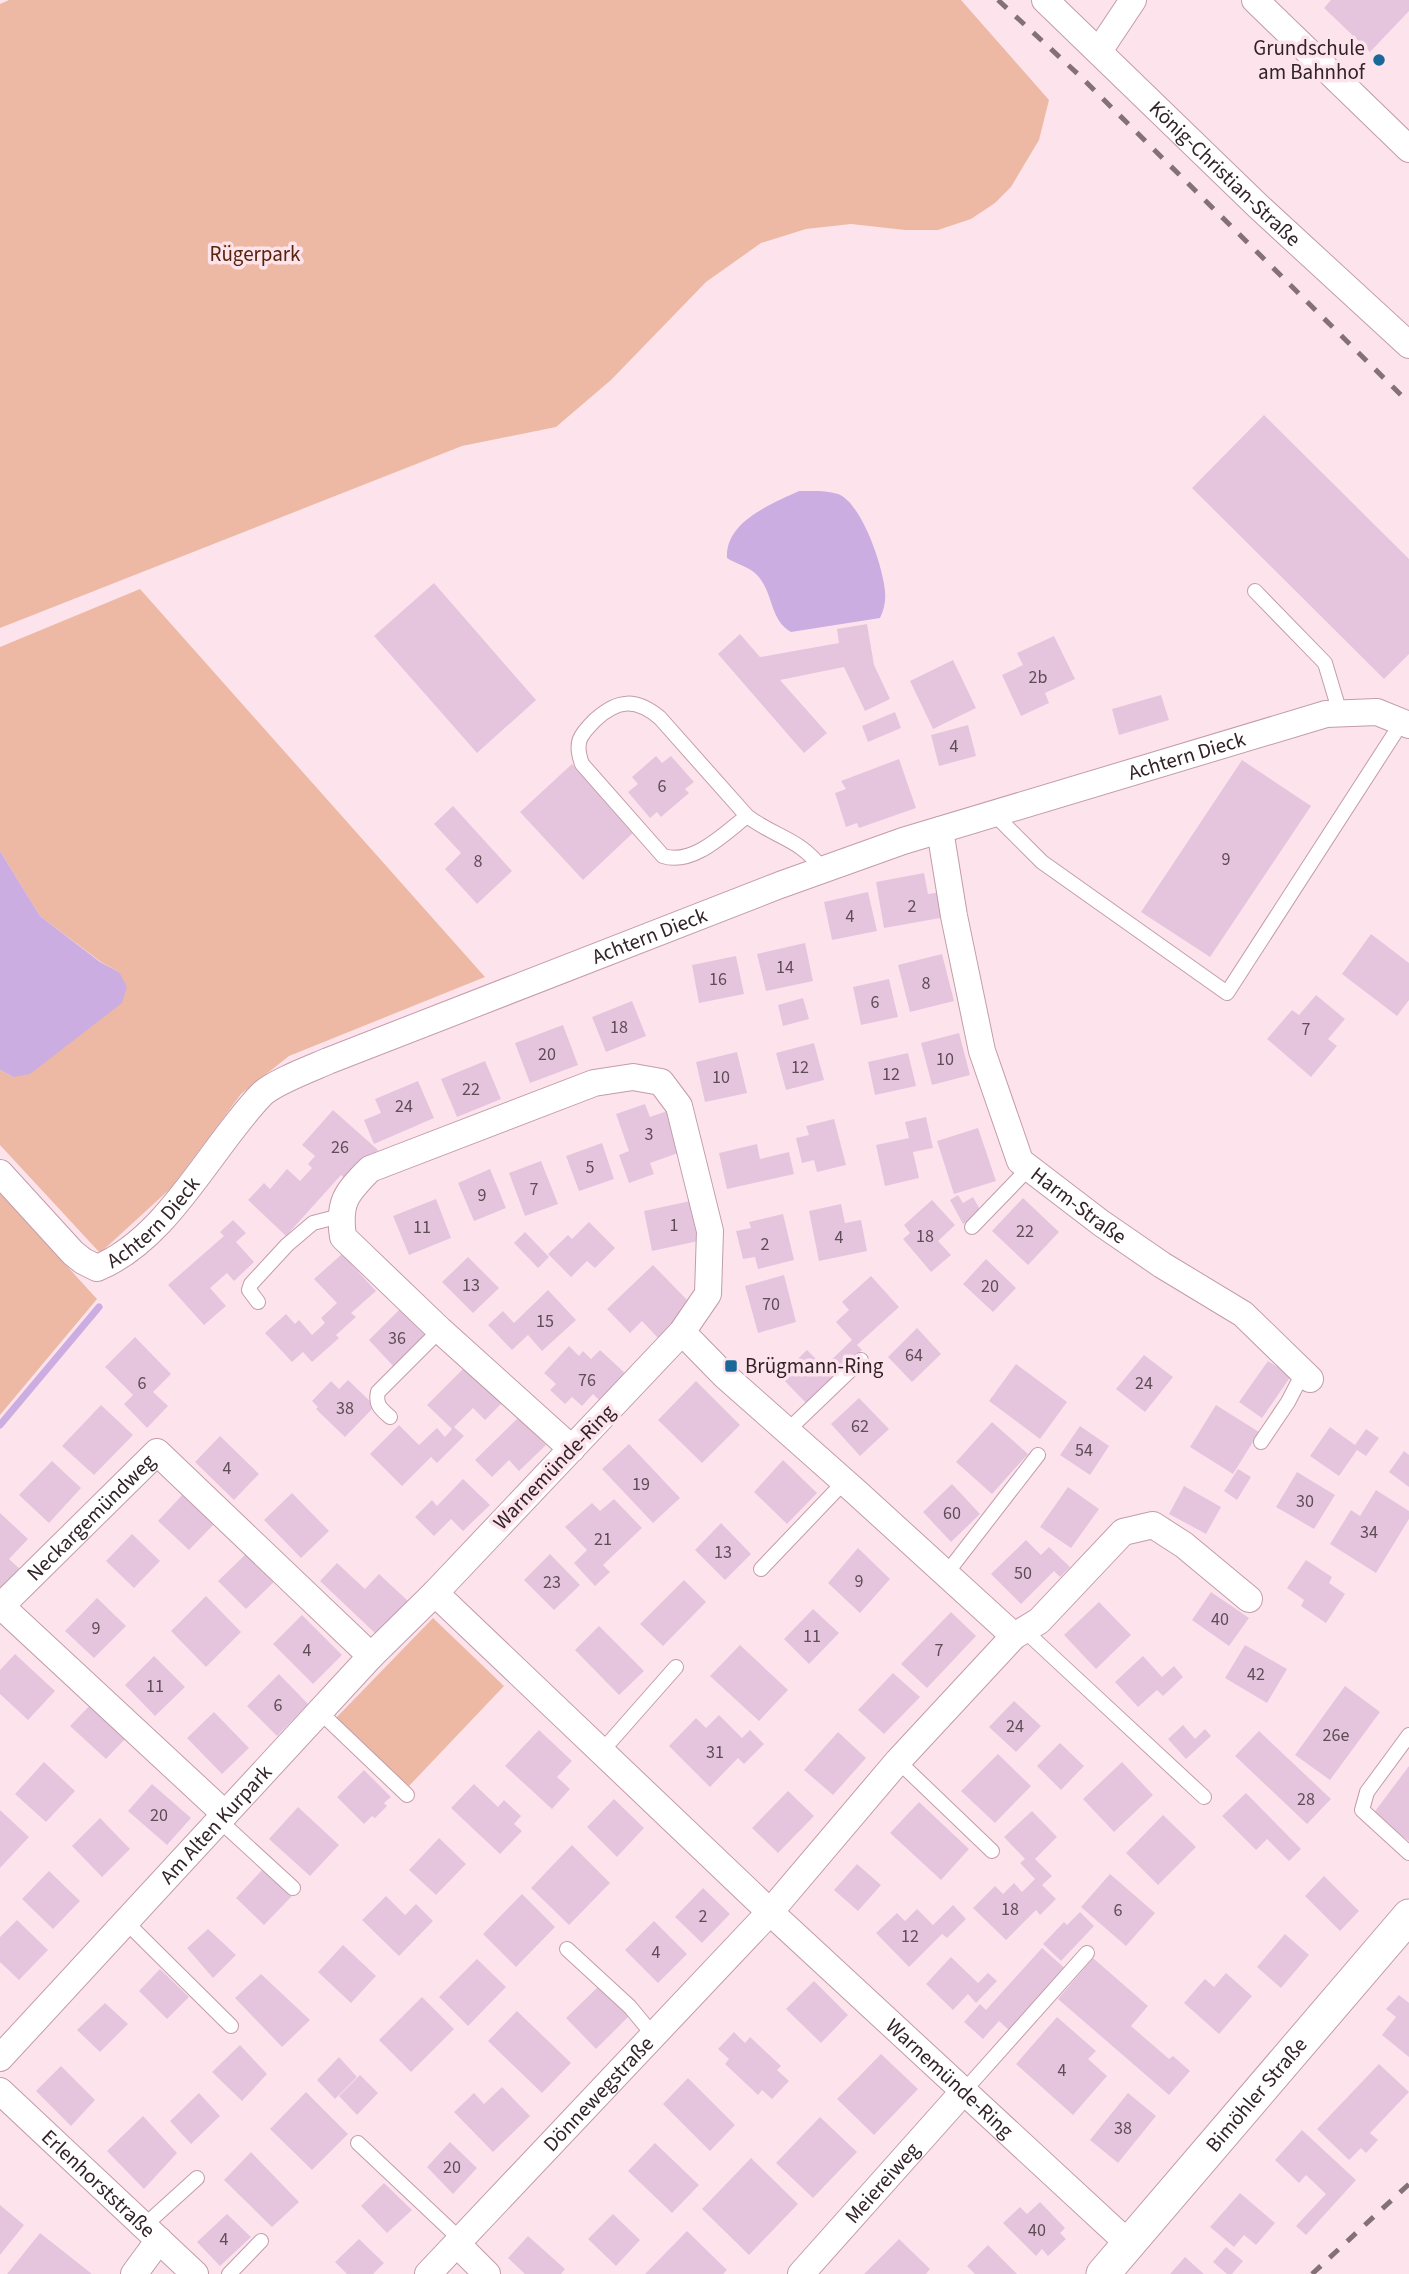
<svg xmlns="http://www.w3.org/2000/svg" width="1409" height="2274" viewBox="0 0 1409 2274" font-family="'Source Sans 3',sans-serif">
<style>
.green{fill:#edb9a5}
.water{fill:#cbade1}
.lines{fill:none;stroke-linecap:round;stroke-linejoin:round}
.stream{stroke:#cbade1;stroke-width:7}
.building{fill:#e5c5de}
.service-casing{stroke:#c39ca9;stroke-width:16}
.minor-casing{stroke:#c39ca9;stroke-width:28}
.tertiary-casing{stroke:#c39ca9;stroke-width:35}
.service{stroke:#fff;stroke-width:14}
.minor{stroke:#fff;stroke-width:26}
.tertiary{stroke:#fff;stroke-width:33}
.rail{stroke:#847177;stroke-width:5;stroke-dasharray:12 12;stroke-linecap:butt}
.poi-dot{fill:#1a689a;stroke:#fde4ec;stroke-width:2.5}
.labels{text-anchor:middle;stroke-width:7;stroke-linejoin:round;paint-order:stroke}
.number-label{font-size:18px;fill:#5f4c56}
.poi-label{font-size:21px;fill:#322328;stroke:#fde4ec;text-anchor:end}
.street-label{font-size:21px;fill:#322328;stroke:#fde4ec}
.park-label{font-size:21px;fill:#59230b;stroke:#fde4ec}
</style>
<rect width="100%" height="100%" fill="#fde4ec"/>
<path class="green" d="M9 0H961L1049 100 1039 140 1011 187 995 203 971 219 938 230H905L851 224 806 229 761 243 706 282 611 380 556 427 462 446 0 628V4Z
M140 589 485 977 289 1056 241 1094 171 1188 100 1253 0 1145V1070L13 1077 119 972 101 962 40 916 0 851V647Z
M0 1193 97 1299 0 1415Z
M433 1618 504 1686 409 1786 335 1719Z"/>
<path class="water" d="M799 491C811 491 826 490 838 494 862 503 883 567 885 591 886 601 884 610 880 618L791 632C769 619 774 593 757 575 750 567 736 564 727 558 725 522 771 504 799 491Z
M0 851 40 916 100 962 119 972 127 987 122 1003 30 1074 13 1077 0 1070Z"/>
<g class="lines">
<path class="stream" d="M0 1425 99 1307"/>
</g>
<path class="building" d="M1331 0H1409V11L1370 52 1324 8Z
M1264 415 1409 559V654L1384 679 1192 488Z
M434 583 536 700 477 753 374 636Z
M867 624 874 665 890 699 865 711 844 667 780 680 827 733 804 753 718 654 740 634 760 657 839 643 837 629Z
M1054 636 1075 679 1045 693 1049 703 1021 716 1002 675 1023 665 1017 653Z
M953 660 976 708 933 729 910 681Z
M1161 695 1169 720 1119 735 1112 709Z
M895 712 901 728 868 742 862 726Z
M968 725 976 756 939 766 931 735Z
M656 756 662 763 671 756 694 782 685 789 689 793 661 817 657 812 650 818 628 792 638 784 632 777Z
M899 759 916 808 859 828 857 823 846 827 835 793 846 789 841 781Z
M1242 760 1311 806 1210 957 1141 912Z
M572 764 635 831 583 880 520 812Z
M453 806 512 871 477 904 445 869 461 853 434 824Z
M924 873 928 894 941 892 946 917 884 928 876 882Z
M868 892 877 931 832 940 824 902Z
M1371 934 1409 963V1000L1397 1016 1342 974Z
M805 943 813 981 766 991 757 954Z
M942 954 954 1001 910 1012 898 965Z
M736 956 744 994 699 1003 692 965Z
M889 979 898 1017 861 1025 853 987Z
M1316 995 1345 1019 1328 1039 1337 1046 1311 1077 1267 1039 1292 1010 1299 1015Z
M803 998 809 1019 783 1026 778 1005Z
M632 1001 646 1036 606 1052 592 1017Z
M563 1025 578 1065 530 1083 515 1043Z
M959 1033 970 1075 932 1085 921 1043Z
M814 1043 824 1080 786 1090 776 1053Z
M737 1052 747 1093 705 1102 696 1062Z
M908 1053 916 1086 875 1095 868 1062Z
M485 1061 501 1099 457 1117 441 1079Z
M418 1081 434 1118 374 1144 364 1120 381 1113 375 1099Z
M645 1104 650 1117 667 1111 681 1152 650 1163 654 1174 629 1183 619 1155 629 1151 616 1114Z
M333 1110 378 1150 349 1182 341 1175 286 1236 248 1200 264 1183 270 1189 287 1169 300 1181 312 1168 308 1164 315 1156 302 1145Z
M926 1117 933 1148 913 1152 919 1178 885 1186 876 1145 909 1138 905 1122Z
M834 1119 846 1165 817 1172 814 1160 802 1163 796 1138 809 1135 806 1126Z
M978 1128 996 1181 954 1194 937 1141Z
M602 1143 614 1179 579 1191 566 1156Z
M757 1144 760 1159 789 1152 794 1174 727 1189 719 1153Z
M541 1161 558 1204 525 1216 509 1173Z
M490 1169 506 1208 474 1221 458 1183Z
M958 1195 963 1203 973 1197 982 1213 963 1224 950 1200Z
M1023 1198 1059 1232 1028 1265 992 1231Z
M436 1199 451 1238 409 1255 393 1216Z
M695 1200 703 1240 652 1251 644 1211Z
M932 1200 955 1225 938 1241 951 1255 931 1272 903 1239 910 1233 904 1225Z
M841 1204 845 1223 861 1220 867 1251 819 1261 809 1211Z
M783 1214 794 1260 758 1269 755 1257 743 1259 736 1231 751 1228 749 1222Z
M233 1220 246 1233 236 1242 254 1262 234 1281 227 1273 210 1288 226 1306 204 1325 168 1285 224 1236 220 1232Z
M589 1222 615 1248 595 1268 587 1261 571 1277 548 1254 568 1235 572 1239Z
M525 1232 549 1257 538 1268 514 1243Z
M342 1254 376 1291 351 1313 356 1317 336 1335 339 1338 312 1362 303 1352 292 1362 265 1333 286 1314 295 1324 299 1320 312 1335 325 1323 321 1318 337 1303 314 1279Z
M468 1257 499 1288 473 1313 442 1282Z
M986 1259 1016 1288 993 1312 963 1284Z
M653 1265 692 1305 658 1338 642 1321 630 1333 607 1309Z
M784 1275 796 1322 758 1333 745 1286Z
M871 1276 899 1307 857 1345 862 1350 807 1404 780 1376 807 1350 824 1367 852 1340 836 1322 849 1310 842 1302Z
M548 1290 576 1320 542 1351 528 1335 512 1350 488 1325 503 1311 514 1323Z
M400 1309 426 1336 394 1367 369 1340Z
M917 1328 941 1354 912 1382 888 1357Z
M135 1337 171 1374 153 1392 168 1406 147 1428 124 1404 133 1395 105 1367Z
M569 1346 579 1356 583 1351 591 1359 600 1350 627 1375 601 1402 593 1394 582 1406 572 1397 565 1404 550 1390 556 1384 544 1373Z
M1144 1355 1173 1377 1145 1412 1116 1389Z
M1268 1361 1291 1376 1262 1418 1239 1402Z
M468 1364 505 1400 485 1420 473 1408 454 1427 464 1436 437 1463 431 1457 402 1486 370 1454 399 1425 419 1445 437 1428 445 1437 452 1429 427 1405Z
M1016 1364 1067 1402 1040 1439 989 1401Z
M348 1380 375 1406 345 1437 316 1409 318 1407 312 1401 331 1381 339 1389Z
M696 1381 740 1425 702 1463 658 1420Z
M859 1398 889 1429 860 1456 831 1424Z
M101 1405 133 1435 94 1475 62 1446Z
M1216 1405 1259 1432 1233 1474 1190 1447Z
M519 1417 546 1445 519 1471 509 1460 492 1477 475 1460Z
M992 1422 1028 1454 992 1494 956 1462Z
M1080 1426 1109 1446 1090 1475 1060 1455Z
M1330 1427 1355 1445 1366 1429 1379 1438 1366 1456 1357 1450 1339 1476 1310 1456Z
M220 1436 259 1474 234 1500 195 1462Z
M629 1444 680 1498 653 1523 602 1469Z
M1404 1451 1409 1455V1487L1389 1472Z
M783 1460 817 1493 787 1524 754 1492Z
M52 1461 81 1488 49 1523 19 1495Z
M1238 1469 1251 1477 1237 1500 1224 1491Z
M1297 1472 1335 1495 1314 1529 1276 1507Z
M463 1479 490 1505 463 1531 451 1519 434 1536 415 1517 432 1500 437 1506Z
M952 1484 980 1514 951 1542 923 1512Z
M1184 1486 1221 1507 1206 1534 1169 1514Z
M1068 1487 1099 1509 1071 1548 1040 1527Z
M1376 1490 1409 1511V1519L1376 1573 1330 1544 1351 1510 1360 1516Z
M186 1491 217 1521 189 1550 158 1521Z
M292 1493 329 1531 301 1558 264 1520Z
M614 1499 642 1528 603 1565 610 1572 595 1586 574 1563 587 1550 565 1527 592 1503 600 1511Z
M0 1513 28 1539 9 1559 22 1571 4 1590 0 1587Z
M721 1523 751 1554 725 1580 695 1550Z
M132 1534 160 1561 134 1588 106 1561Z
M1026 1540 1041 1555 1049 1547 1070 1567 1060 1577 1054 1571 1021 1604 991 1574Z
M858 1548 890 1579 860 1613 828 1583Z
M247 1553 275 1581 246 1609 218 1581Z
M550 1554 580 1585 554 1610 524 1580Z
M1306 1560 1332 1577 1329 1583 1345 1594 1326 1623 1301 1606 1304 1600 1287 1588Z
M337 1563 365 1589 379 1574 408 1601 377 1635 320 1581Z
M684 1580 706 1602 663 1646 640 1624Z
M1211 1592 1249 1618 1229 1646 1192 1620Z
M206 1596 241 1632 206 1667 171 1631Z
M97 1598 126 1626 94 1658 65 1631Z
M1099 1602 1131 1635 1096 1669 1064 1635Z
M813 1609 839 1633 809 1664 784 1639Z
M951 1612 976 1636 927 1688 901 1664Z
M302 1615 342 1655 313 1684 273 1644Z
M599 1626 644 1671 619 1695 575 1650Z
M740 1645 788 1690 759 1721 710 1676Z
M1245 1645 1287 1669 1267 1703 1225 1678Z
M15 1654 55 1691 28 1720 0 1694V1670Z
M154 1656 185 1687 155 1716 125 1685Z
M1143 1656 1162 1677 1174 1666 1183 1677 1163 1696 1157 1690 1138 1707 1115 1682Z
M893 1673 920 1697 884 1734 858 1710Z
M279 1674 308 1704 277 1736 247 1706Z
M1345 1686 1380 1712 1330 1780 1295 1755Z
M1014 1701 1041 1726 1016 1752 989 1727Z
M91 1704 127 1737 106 1759 70 1726Z
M214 1712 249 1748 222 1774 187 1738Z
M719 1715 742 1738 750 1730 764 1744 744 1764 738 1758 710 1787 669 1746 696 1718 706 1728Z
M1183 1725 1195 1739 1205 1729 1211 1736 1186 1759 1168 1739Z
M539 1730 572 1761 557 1777 570 1789 552 1809 505 1766Z
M1259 1731 1331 1799 1307 1824 1235 1756Z
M838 1732 866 1758 833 1795 804 1770Z
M1060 1743 1084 1766 1061 1790 1037 1766Z
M998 1754 1031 1786 995 1823 961 1791Z
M44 1762 75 1791 46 1822 15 1794Z
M1122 1762 1153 1795 1114 1832 1083 1799Z
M1409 1766V1841L1373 1814Z
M364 1770 391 1797 384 1803 387 1806 375 1818 372 1816 364 1824 337 1797Z
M152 1784 191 1818 167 1845 128 1811Z
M474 1784 498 1807 504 1800 521 1816 514 1824 522 1831 500 1854 451 1808Z
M788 1791 814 1816 778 1853 752 1828Z
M1246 1793 1301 1849 1289 1861 1267 1839 1256 1850 1222 1816Z
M614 1799 644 1828 617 1857 587 1827Z
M919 1802 969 1849 941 1880 890 1833Z
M298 1807 339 1845 310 1876 269 1839Z
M0 1810 29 1837 0 1868Z
M1032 1811 1057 1837 1035 1859 1052 1876 1042 1885 1056 1899 1040 1915 1036 1910 1006 1940 973 1908 995 1886 1003 1894 1014 1883 1022 1892 1035 1879 1020 1863 1025 1859 1004 1837Z
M1163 1815 1196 1847 1158 1885 1126 1853Z
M100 1818 130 1849 102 1877 72 1846Z
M439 1838 466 1864 436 1895 409 1870Z
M572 1845 610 1883 569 1925 531 1888Z
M857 1864 881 1885 858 1911 834 1890Z
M263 1869 292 1896 264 1925 236 1898Z
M49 1871 80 1901 53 1929 22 1899Z
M1110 1874 1155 1913 1126 1946 1081 1907Z
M1324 1876 1359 1911 1340 1931 1305 1896Z
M703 1888 730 1914 702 1943 675 1917Z
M522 1894 555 1927 516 1967 483 1934Z
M386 1896 405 1915 416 1904 433 1921 399 1956 362 1920Z
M953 1905 966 1919 947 1938 942 1934 909 1967 876 1933 897 1913 905 1921 917 1909 933 1925Z
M1080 1912 1094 1926 1061 1961 1043 1944 1064 1922 1067 1925Z
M17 1920 48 1950 19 1980 0 1962V1937Z
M654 1921 687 1954 658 1983 625 1950Z
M208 1929 236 1955 213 1978 187 1948Z
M1285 1934 1309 1955 1281 1988 1257 1967Z
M343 1945 376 1976 351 2003 318 1972Z
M1042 1948 1068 1971 1012 2033 999 2021 983 2039 964 2022 980 2004 986 2010Z
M951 1957 978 1983 988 1973 997 1981 976 2003 968 1994 953 2010 926 1984Z
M1093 1958 1148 2006 1131 2026 1169 2059 1173 2056 1190 2071 1169 2095 1058 1999Z
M477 1959 506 1987 468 2026 439 1997Z
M160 1969 189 1997 167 2019 139 1991Z
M1226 1973 1252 1996 1219 2034 1184 2003 1205 1979 1214 1987Z
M261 1974 310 2020 282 2047 235 1998Z
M814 1981 848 2015 821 2043 786 2009Z
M600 1985 629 2016 596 2049 566 2018Z
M1399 1995 1409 2003V2057L1382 2035 1396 2017 1386 2009Z
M422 1997 454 2029 411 2072 379 2040Z
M105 2003 128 2024 100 2052 77 2030Z
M517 2011 571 2063 542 2093 488 2041Z
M1057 2017 1096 2051 1088 2059 1107 2076 1073 2115 1016 2064Z
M734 2032 745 2043 750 2037 781 2066 777 2070 789 2081 772 2099 762 2090 758 2095 725 2064 729 2059 718 2049Z
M240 2045 267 2074 242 2101 212 2072Z
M881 2054 918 2089 874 2135 837 2099Z
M339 2057 357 2077 335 2099 317 2080Z
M1379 2064 1409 2092 1370 2133 1378 2140 1366 2153 1361 2148 1349 2160 1317 2129Z
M61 2066 95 2100 71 2126 36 2091Z
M360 2075 378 2093 357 2115 339 2096Z
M688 2078 735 2125 710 2151 663 2104Z
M502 2087 530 2116 493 2152 454 2112 474 2093 484 2104Z
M306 2092 348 2134 312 2170 270 2129Z
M199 2093 220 2116 191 2144 170 2121Z
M1128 2093 1156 2116 1118 2163 1090 2140Z
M143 2116 177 2153 144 2189 107 2151Z
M820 2117 857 2152 813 2198 776 2163Z
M1302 2130 1356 2180 1306 2235 1296 2226 1326 2194 1306 2175 1299 2183 1275 2160Z
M450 2142 477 2168 453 2194 427 2167Z
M655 2143 699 2185 672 2213 628 2171Z
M251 2152 299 2202 272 2227 224 2180Z
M751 2158 798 2204 749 2255 702 2209Z
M384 2183 412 2210 387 2233 361 2206Z
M1240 2193 1275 2223 1256 2245 1244 2235 1234 2247 1210 2227Z
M1040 2202 1065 2228 1060 2233 1066 2239 1048 2256 1042 2249 1036 2256 1003 2223 1020 2207 1027 2214Z
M0 2205 24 2225 0 2255Z
M227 2214 251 2237 220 2266 197 2242Z
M613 2214 640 2240 616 2266 588 2239Z
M687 2231 727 2270 723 2274H645Z
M40 2233 92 2274H7Z
M528 2236 565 2269 561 2274H525L508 2258Z
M359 2239 384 2263 373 2274H347L335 2262Z
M899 2239 930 2269 926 2274H864Z
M988 2245 1017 2274H975L967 2266Z
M1226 2247 1243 2261 1232 2274H1227L1213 2262Z
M1185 2257 1204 2274H1170Z"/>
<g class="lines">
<defs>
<path id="service" d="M1255 591 1325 663 1340 713
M993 813 1042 862 1227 993 1402 722
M747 816C725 833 693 866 663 856L582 764C574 742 580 735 595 720 618 699 636 698 660 718L747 816C776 838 800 838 823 870
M972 1227 1029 1168
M258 1302 249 1290 251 1284 287 1245 313 1223 340 1216
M390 1417C381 1409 375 1405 378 1392L440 1330
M787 1431 861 1360
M1261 1442 1288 1402 1303 1373
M761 1569 844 1482
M946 1574 1038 1455
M1024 1630 1204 1797
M320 1712 407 1795
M1409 1735 1367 1792 1362 1810 1409 1853
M602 1751 676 1667
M898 1761 992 1851
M219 1820 293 1888
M125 1921 231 2026
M567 1949 630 2007 654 2036
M964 2091 1087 1953
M358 2143 461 2240
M144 2226 197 2178
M229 2274 261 2241"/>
<g id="minor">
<path id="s1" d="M1045 0 1259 207 1409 345"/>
<path d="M1255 0 1409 149"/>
<path d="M1099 51 1133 0"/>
<path id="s2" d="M940 830 954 916 982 1051 1020 1161 1101 1223 1162 1265 1243 1314 1310 1379"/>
<path id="s3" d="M0 1173 73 1253 83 1261 97 1268C168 1239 210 1148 261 1095 272 1083 312 1068 328 1061L780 885 903 841 1326 714 1377 712 1409 725"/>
<path d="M682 1332 724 1375 855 1491 1014 1636"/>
<path id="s4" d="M572 1449 440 1330 343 1237C338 1202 346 1193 370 1169L594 1083 633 1077 661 1082 679 1106 710 1231 708 1294 682 1332 435 1593 770 1912 1129 2244"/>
<path id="s5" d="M225 1814 1 1606 157 1452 371 1656"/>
<path id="s6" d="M0 2058 371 1656 435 1593"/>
<path id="s7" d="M0 2091 195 2274"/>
<path d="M457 2244 487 2274"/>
<path d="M134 2274 159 2240"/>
<path id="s8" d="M428 2274 770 1912 898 1761 1014 1636 1039 1621 1123 1532 1153 1525 1184 1545 1249 1599"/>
<path id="s9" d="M801 2274 964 2091"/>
</g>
<g id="tertiary">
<path id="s10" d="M1103 2274 1409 1916"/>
</g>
</defs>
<use href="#service" class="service-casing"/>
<use href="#minor" class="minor-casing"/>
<use href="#tertiary" class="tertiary-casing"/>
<use href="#service" class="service"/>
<use href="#minor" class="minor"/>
<use href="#tertiary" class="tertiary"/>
<path class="rail" d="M998 0 1080 76 1409 403
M1312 2274 1409 2184"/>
</g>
<g class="poi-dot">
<circle cx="1379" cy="60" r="7"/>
<rect x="724" y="1359" width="14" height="14" rx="3.5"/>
</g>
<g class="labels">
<g class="number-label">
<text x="1038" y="683">2b</text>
<text x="954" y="752">4</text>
<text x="662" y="792">6</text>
<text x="1226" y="865">9</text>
<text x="478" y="867">8</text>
<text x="912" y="912">2</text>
<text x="850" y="922">4</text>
<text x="785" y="973">14</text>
<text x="718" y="985">16</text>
<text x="926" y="989">8</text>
<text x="875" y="1008">6</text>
<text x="619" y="1033">18</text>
<text x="1306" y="1035">7</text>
<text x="547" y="1060">20</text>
<text x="945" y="1065">10</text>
<text x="800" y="1073">12</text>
<text x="891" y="1080">12</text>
<text x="721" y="1083">10</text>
<text x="471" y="1095">22</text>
<text x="404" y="1112">24</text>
<text x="649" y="1140">3</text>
<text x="340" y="1153">26</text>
<text x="590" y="1173">5</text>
<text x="534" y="1195">7</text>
<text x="482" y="1201">9</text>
<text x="674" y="1231">1</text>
<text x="422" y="1233">11</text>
<text x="1025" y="1237">22</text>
<text x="925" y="1242">18</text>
<text x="839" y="1243">4</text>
<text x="765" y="1250">2</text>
<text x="471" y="1291">13</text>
<text x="990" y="1292">20</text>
<text x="771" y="1310">70</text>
<text x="545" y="1327">15</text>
<text x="397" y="1344">36</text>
<text x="914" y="1361">64</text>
<text x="587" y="1386">76</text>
<text x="142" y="1389">6</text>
<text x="1144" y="1389">24</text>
<text x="345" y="1414">38</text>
<text x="860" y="1432">62</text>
<text x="1084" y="1456">54</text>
<text x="227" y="1474">4</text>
<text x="641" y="1490">19</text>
<text x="1305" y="1507">30</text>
<text x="952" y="1519">60</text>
<text x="1369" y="1538">34</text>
<text x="603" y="1545">21</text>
<text x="723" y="1558">13</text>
<text x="1023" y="1579">50</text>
<text x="859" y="1587">9</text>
<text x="552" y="1588">23</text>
<text x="1220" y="1625">40</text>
<text x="96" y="1634">9</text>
<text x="812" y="1642">11</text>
<text x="307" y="1656">4</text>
<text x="939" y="1656">7</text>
<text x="1256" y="1680">42</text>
<text x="155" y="1692">11</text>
<text x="278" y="1711">6</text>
<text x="1015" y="1732">24</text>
<text x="1336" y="1741">26e</text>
<text x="715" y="1758">31</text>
<text x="1306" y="1805">28</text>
<text x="159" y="1821">20</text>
<text x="1010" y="1915">18</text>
<text x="1118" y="1916">6</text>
<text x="703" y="1922">2</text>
<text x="910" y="1942">12</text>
<text x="656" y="1958">4</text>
<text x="1062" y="2076">4</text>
<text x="1123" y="2134">38</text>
<text x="452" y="2173">20</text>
<text x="1037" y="2236">40</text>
<text x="224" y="2245">4</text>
</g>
<g class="poi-label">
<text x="1365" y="55">Grundschule<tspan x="1365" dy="24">am Bahnhof</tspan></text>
<text x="745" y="1373" text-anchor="start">Brügmann-Ring</text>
</g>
<g class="street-label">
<text dy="7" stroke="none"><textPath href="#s1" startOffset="250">König-Christian-Straße</textPath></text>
<text dy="7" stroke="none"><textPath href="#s3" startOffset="1365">Achtern Dieck</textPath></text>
<text dy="7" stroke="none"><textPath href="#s3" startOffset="798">Achtern Dieck</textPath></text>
<text dy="7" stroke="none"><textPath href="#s2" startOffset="415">Harm-Straße</textPath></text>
<text dy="7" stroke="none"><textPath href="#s3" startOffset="210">Achtern Dieck</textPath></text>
<text transform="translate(554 1467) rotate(-46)" y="7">Warnemünde-Ring</text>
<text dy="7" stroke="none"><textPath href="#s5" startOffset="432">Neckargemündweg</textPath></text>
<text dy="7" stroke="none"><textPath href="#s6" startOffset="318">Am Alten Kurpark</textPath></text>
<text dy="7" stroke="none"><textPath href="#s4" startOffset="2032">Warnemünde-Ring</textPath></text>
<text dy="7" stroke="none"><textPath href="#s8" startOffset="248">Dönnewegstraße</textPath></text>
<text dy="7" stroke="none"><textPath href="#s10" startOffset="236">Bimöhler Straße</textPath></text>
<text dy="7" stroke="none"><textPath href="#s7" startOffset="135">Erlenhorststraße</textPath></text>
<text dy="7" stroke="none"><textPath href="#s9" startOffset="122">Meiereiweg</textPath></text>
</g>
<g class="park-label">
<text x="255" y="261">Rügerpark</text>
</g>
</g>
</svg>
